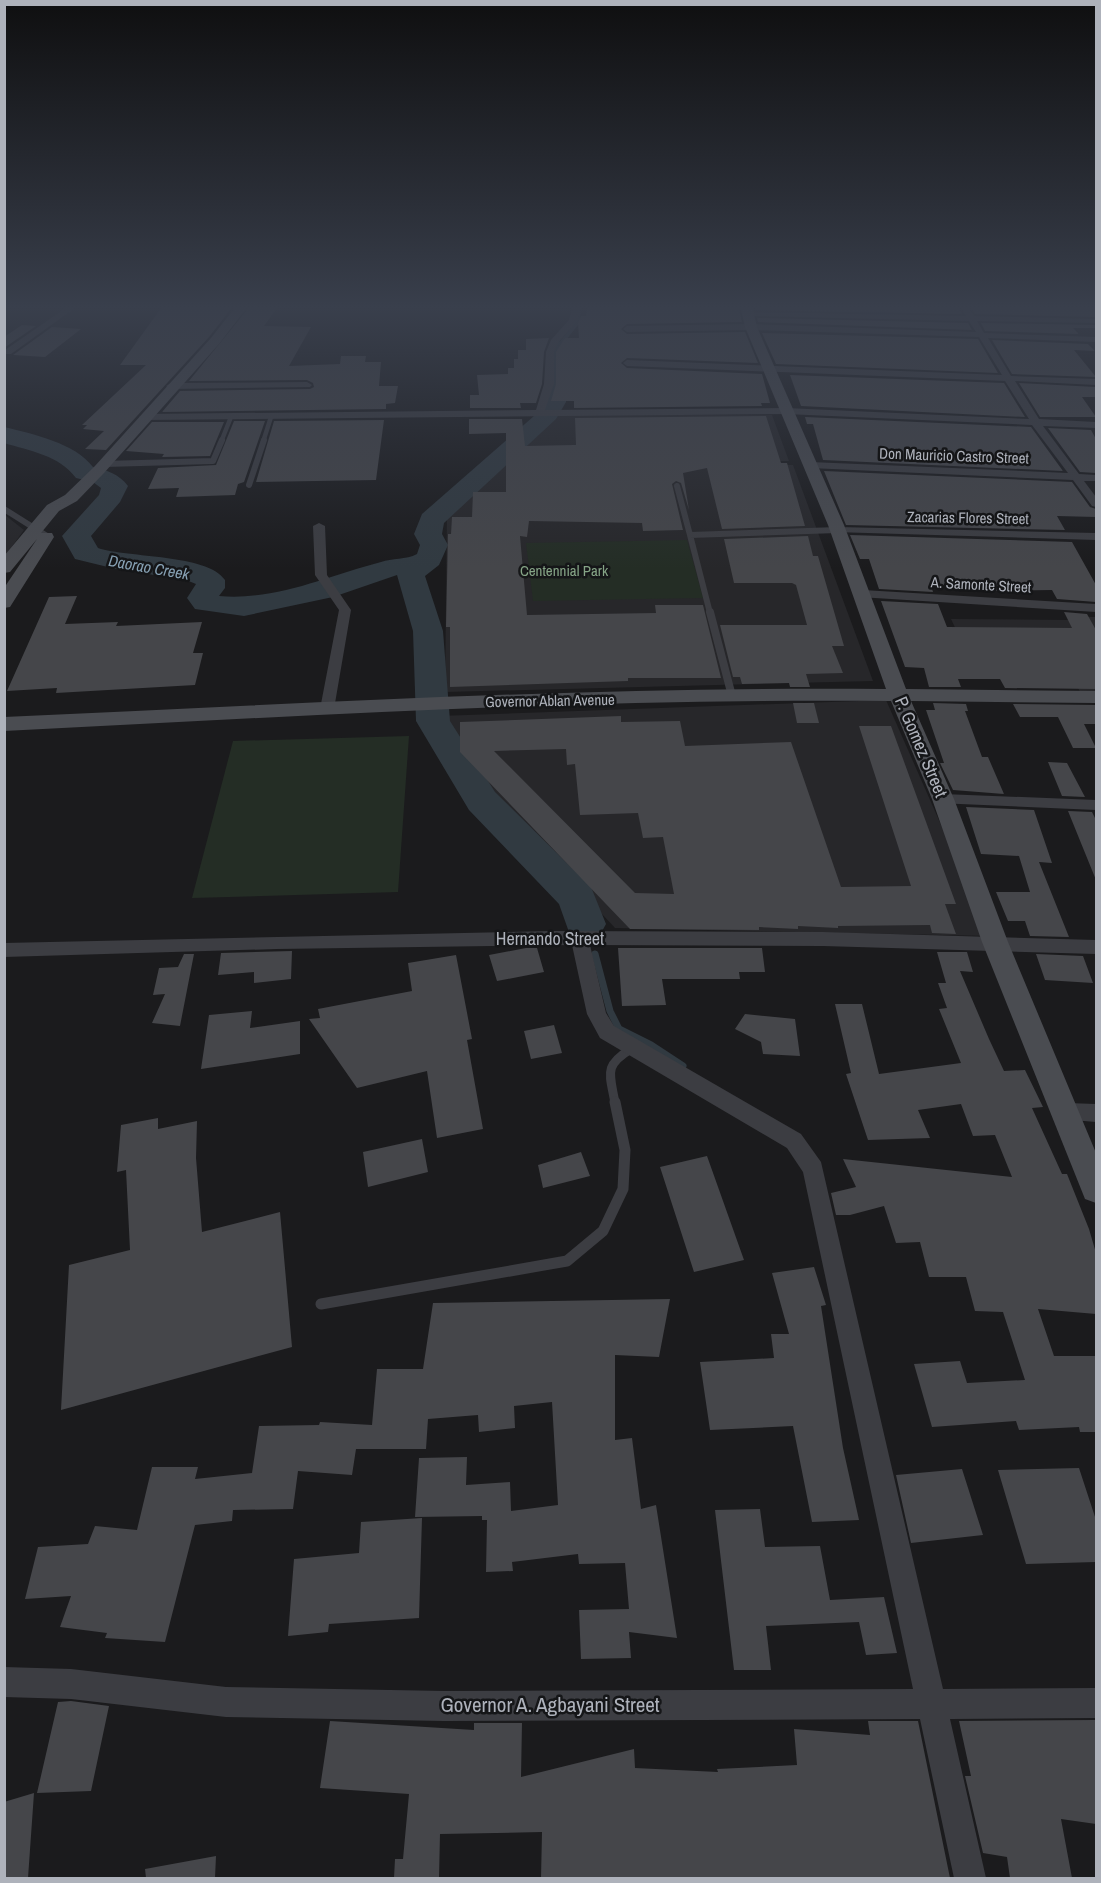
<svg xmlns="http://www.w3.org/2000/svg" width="1101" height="1883" viewBox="0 0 1101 1883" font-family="'Archivo Narrow',sans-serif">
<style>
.built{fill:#27272a}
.green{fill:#242d25}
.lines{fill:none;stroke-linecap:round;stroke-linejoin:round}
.stream-far1{stroke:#313a41;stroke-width:4}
.stream{stroke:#313a41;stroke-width:7}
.river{fill:#313a41;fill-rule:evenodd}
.building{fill:#45464a;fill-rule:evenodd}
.lane-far4{stroke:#3c3d42;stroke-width:4.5}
.lane-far3{stroke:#3c3d42;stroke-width:6}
.lane-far2{stroke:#3c3d42;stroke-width:8}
.lane-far1{stroke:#3c3d42;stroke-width:9}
.lane{stroke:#3c3d42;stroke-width:11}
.street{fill:#3c3d42;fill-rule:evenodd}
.secondary{fill:#4a4c51;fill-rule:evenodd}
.labels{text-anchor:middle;stroke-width:5;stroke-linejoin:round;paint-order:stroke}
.far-street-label{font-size:15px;fill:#aeb2bb;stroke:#151618}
.far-park-label{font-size:15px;fill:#86a587;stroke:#151618}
.far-water-label{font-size:16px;font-style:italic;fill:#87a1b4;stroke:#151618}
.street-label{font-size:18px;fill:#aeb2bb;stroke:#151618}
.near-street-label{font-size:21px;fill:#aeb2bb;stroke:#151618}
</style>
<rect width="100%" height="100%" fill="#1b1b1d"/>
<path class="built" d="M556 415H772L789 461H504Z
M506 465H793L873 681 445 692 447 510Z
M5 515 24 530 5 556Z
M1071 617H1096V695H1082L1057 652 966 651 951 619 1070 620Z
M886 700 990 936 615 928 456 757 439 716Z"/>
<path class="green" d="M687 540 703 598 533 601 526 543Z
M409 736 398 892 192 898 233 741Z"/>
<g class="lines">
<path class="stream-far1" d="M558 347 577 323 580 305"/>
<path class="stream" d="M595 954 610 1011 619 1029 651 1045 683 1066"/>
<path class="river" d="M558 341 565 343 568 347 566 402 556 419 444 523 442 534 448 545 439 565 425 576 443 631 450 721 495 792 591 887 606 924 600 935 585 940 570 935 559 904 469 810 416 721 413 631 397 575 333 597 244 616 195 609 187 598 196 584 186 580 116 569 75 559 62 536 99 495 101 488 93 482 76 478C59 455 30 451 4 443V427C33 434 75 443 93 467 107 470 119 474 128 486L120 502 91 536 98 548C128 558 208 554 225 580V588L219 596C276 601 327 576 381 562 392 558 406 560 417 554L420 545 414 534 422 514 542 409 548 347 551 343Z"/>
</g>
<path class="building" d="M167 305H234L209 337 106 450 85 449 104 431 83 429 87 425H82L146 365H120L159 311Z
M251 305H279L264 326 311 327 289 366 340 364 341 356H366L365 362H381L379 386H398L395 403 386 404V409L162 412 180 391 310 389 314 387 313 383 307 380 189 381Z
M588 305H738L742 322 627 324 621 329 627 334 745 332 758 363 627 358 621 363 627 368 762 374 770 403H761L762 406 574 408V401H551L556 384V352L565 338H579L578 323 581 316H586Z
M754 305H957L962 314 755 310Z
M970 305H1096V317L975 314Z
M757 318 968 323 972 330 758 322Z
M981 323 1096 325V328H1073L1079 334 985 331Z
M22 325 36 326 4 348V337Z
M52 327 81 329 45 357 13 355Z
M762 333 978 339 998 373 776 364Z
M549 338 544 352 542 384 536 403H520L521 408H470V395H479L477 375 508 374V368H514V359H518V350H526V339Z
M992 340 1088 344 1095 351 1074 350 1096 377 1012 374Z
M790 375 1004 383 1025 417 801 406Z
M1019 383 1096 387V397H1082L1096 417H1040Z
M766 416 781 463H787L805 526 722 529 707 468 683 473 689 510 681 483 676 481 672 484 683 530 643 531 642 523 529 521 527 537 520 536 527 615 656 613 655 605H703L721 678H628V681L450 687V627H446L448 534H451L452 517H472L473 492H506V433L469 434V419H522L525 446 574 445H576L575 418Z
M805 417 1031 427 1063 471 823 460 813 424H807Z
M384 420 376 480 256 482 274 421Z
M234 421H265L244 482 238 484 235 495 176 497 179 488 148 489 158 468 216 465Z
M152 422H224L210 456 162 457 164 454 126 451Z
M1048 428 1091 430 1096 439V473L1080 472Z
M824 471 1072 482 1090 507 1096 509V517L1057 516 1065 530 846 525Z
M850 535 1072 542 1096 585V602L1057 599 1052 590 972 591 969 586 931 585 933 592 879 589 869 559H860Z
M808 536 813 556H818L844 646H832L843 673 806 674 810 687H790L789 683 742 684 740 677H733L720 625H807L796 585 792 583H734L724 539Z
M77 596 65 624 118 622 116 626 202 622 193 653H203L195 685 56 693 57 688 7 691 49 597Z
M881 601 938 604 947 627 1072 628 1064 612 1087 614 1096 630V689L1005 688 1000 679H958L961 687H929L924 668 905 667Z
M793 703H814L819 723H797Z
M933 703 966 704 968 711H965L982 757H988L1004 794 953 790 940 763H944L926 710H935Z
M1013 704 1096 705V724H1084L1096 748H1073L1058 717H1020Z
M621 716V722L680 721 685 746 791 742 841 887 911 886 859 726H891L956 904H945L956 934 932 933 930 925 838 926V928L798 926V929L759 927V930L630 929 460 752V722ZM566 749 567 765 575 764 580 815 638 813 643 838 663 837 674 894 635 893 494 751Z
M1048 762 1067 763 1085 797 1062 796Z
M966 807 1034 810 1052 863 1039 862 1069 937 1030 936 1025 921H1008L996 892H1030L1019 856 981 854Z
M1068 811 1092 812 1096 820V880Z
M526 948H537L544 972 497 981 489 955Z
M618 948H762L765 972H739L740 979H662L666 1005 622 1006Z
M292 951 291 979 254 983V972L218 975 221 953Z
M937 952H967L973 972 960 971 989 1039 1004 1071 1025 1070 1043 1107 1032 1108 1062 1174H1067L1089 1229 1096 1253V1314L1038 1309 1054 1356H1096V1432H1080L1079 1427 1019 1430 1016 1421 932 1427 914 1364 960 1361 967 1383 1025 1380 1003 1312 975 1311 966 1277H929L920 1242 896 1243 884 1206 850 1215H836L831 1193 856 1187 843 1159 1012 1177 995 1135 973 1136 961 1104 918 1110 930 1138 868 1140 846 1074 851 1073 835 1004H862L879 1074 961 1063 939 1009 947 1008 938 983H946Z
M184 954H194L180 1026 152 1023 165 994 153 995 159 968 178 967Z
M1036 954 1083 956 1093 983 1045 980Z
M456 955 472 1039 467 1040 483 1129 437 1138 427 1071 357 1088 309 1019 320 1018 318 1009 412 991 408 963Z
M252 1011 250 1028 300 1021V1054L201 1069 209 1015Z
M745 1014 795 1019 800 1056 763 1054 761 1042 735 1029Z
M554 1025 562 1053 531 1059 524 1031Z
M158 1118V1129L197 1121 196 1158 202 1232 280 1212 292 1347 61 1410 69 1265 130 1250 126 1170 117 1172 121 1125Z
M422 1139 428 1172 368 1187 363 1152Z
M581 1152 590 1176 543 1188 538 1165Z
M707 1156 744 1260 694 1272 660 1167Z
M814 1267 826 1305 821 1306 843 1448 859 1520 812 1522 793 1426 710 1430 700 1362 774 1358 771 1334H789L772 1273Z
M670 1299 659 1357 615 1355V1440L632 1438 641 1509 656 1505 677 1638 629 1632 631 1658 581 1659 579 1610 629 1609 625 1563 579 1564 578 1554 512 1562 513 1571 486 1572 487 1520H482V1516L415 1517 419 1458 467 1457 466 1485 510 1482 511 1511 558 1505 552 1402 514 1406 515 1428 479 1432 478 1415 428 1419 426 1449H356L352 1475 298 1471 293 1509 233 1510 232 1521 195 1525 165 1642 105 1638 107 1633 60 1627 71 1596 25 1599 38 1547 88 1544 95 1526 137 1530 152 1467H198L195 1479 252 1473 259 1426 319 1425 320 1422 372 1425 377 1369H423L433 1303Z
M1079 1468 1096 1520V1562L1026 1564 998 1470Z
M962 1469 983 1535 911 1543 896 1475Z
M760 1509 765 1547 820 1546 830 1600 884 1597 897 1653 866 1655 859 1622 766 1626 771 1670H734L715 1510Z
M422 1518 419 1618 329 1624 328 1632 288 1636 294 1559 359 1553 361 1522Z
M71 1701 109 1706 91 1791 37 1793 58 1702Z
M1096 1720V1824L1061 1819 1072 1878H1010L1007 1857 983 1853 965 1776H971L959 1721Z
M330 1721 474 1730V1723H522L521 1777 634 1749 635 1768 718 1772 717 1769 797 1765 794 1729 870 1735 868 1721H918L950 1878H541L542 1832 440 1834 439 1878H394L395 1859H403L409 1794 320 1788Z
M34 1793 28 1878H4V1802Z
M216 1856 215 1878H146L145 1869Z"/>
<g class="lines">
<path class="lane-far4" d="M221 442 231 417
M263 442 271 417"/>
<path class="lane-far3" d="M104 464 213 461 222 440
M249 485 264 440
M677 486 690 535
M4 509 47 536
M710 613 690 535 838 530"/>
<path class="lane-far2" d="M710 612 732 696"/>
<path class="lane-far1" d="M615 1103C610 1074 603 1066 631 1049"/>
<path class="lane" d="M321 1304 567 1261 603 1231 623 1189 625 1150 615 1102"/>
<path class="street" d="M4 305H9L4 307Z
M70 305H79L11 354H5V350Z
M573 305H581L577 321 558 343 554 352V384L545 410 786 408 1029 419 1005 381 627 366 623 363 627 360 1002 375 979 337 751 330 627 332 623 329 627 326 751 324 976 332 969 321 749 316 745 314 749 312 966 316 959 305H967L974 316 1096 319V323L977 321 984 333 1096 337V342L988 338 1011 376 1096 379V385L1015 381 1039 419 1096 422V428L1043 426 1079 474 1096 475V481H1084L1096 497V507L1092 506 1073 480 810 468 805 465 810 462 1068 473 1032 425 786 414 144 420 139 417 144 414 536 410 544 384 546 352 551 340 569 320Z
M307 382 312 385 310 387 171 389 166 386 171 383Z
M319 523 325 526 327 575 351 610 334 709 327 713 320 709 339 610 315 575 313 526Z
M838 527 1096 533V540L834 532V528Z
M863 590 1096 604V612L859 597 857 594Z
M943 794 1096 800V810L937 803 935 799 937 795Z
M550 931 823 932 1096 940V954L823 946 590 945 606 1013 614 1026 801 1134 821 1162 943 1689 1096 1688V1718L950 1719 986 1878H954L920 1719 444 1721 226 1717 71 1699 4 1697V1667L71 1669 226 1687 444 1691 913 1689 803 1172 787 1148 600 1038 587 1014 572 945 277 949 4 957V943Z
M1067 1103 1096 1104V1122L1060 1119 1057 1112 1060 1105Z"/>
<path class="secondary" d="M237 305H249L219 344 104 473 77 501 59 511 41 533H52L54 537 10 607 4 608V588L37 539 10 572 4 573V556L47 505 65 495 94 467 211 338Z
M740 305H752L757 327 844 525 906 689 1096 691V703L911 701 954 799 1008 942 1096 1153V1203L1085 1199 1081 1189 982 942 932 799 891 701C595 698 300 716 4 731V717C298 704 592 686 886 689L828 525 745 327Z"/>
</g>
<linearGradient id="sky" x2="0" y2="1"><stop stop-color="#0f0f10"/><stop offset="0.54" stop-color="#393f4c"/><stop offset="1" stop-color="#393f4c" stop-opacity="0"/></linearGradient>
<rect width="1101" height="569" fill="url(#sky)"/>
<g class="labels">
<g class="far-street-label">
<text transform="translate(954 456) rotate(2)" y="5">Don Mauricio Castro Street</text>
<text transform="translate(968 518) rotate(1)" y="5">Zacarias Flores Street</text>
<text transform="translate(981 585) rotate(3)" y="5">A. Samonte Street</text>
<text transform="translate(550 701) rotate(-1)" y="5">Governor Ablan Avenue</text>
</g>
<g class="far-park-label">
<text x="564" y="576">Centennial Park</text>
</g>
<g class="far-water-label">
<text transform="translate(149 567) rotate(10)" y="6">Daorao Creek</text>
</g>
<g class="street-label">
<text transform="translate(921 747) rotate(67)" y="6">P. Gomez Street</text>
<text x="550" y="945">Hernando Street</text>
</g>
<g class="near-street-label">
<text x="550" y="1712">Governor A. Agbayani Street</text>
</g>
</g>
<rect width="1101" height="1883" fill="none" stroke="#aeb2bb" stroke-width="12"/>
</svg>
